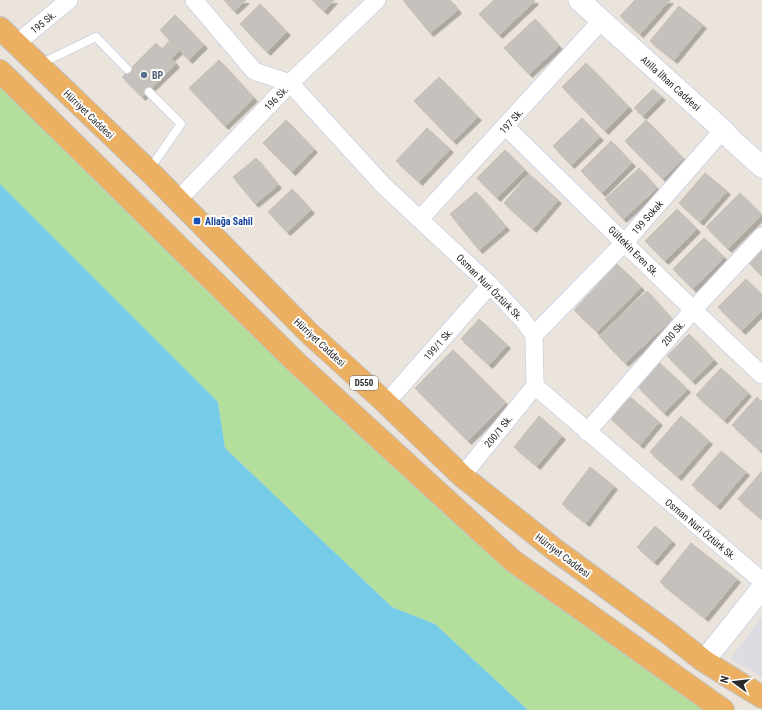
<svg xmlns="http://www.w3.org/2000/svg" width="762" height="710" viewBox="0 0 762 710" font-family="'Roboto Condensed',sans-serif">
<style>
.industrial{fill:#dedce3}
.green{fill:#b4de9c}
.water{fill:#76cbe6}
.building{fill:#c6c1bc;stroke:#c6c0b6;filter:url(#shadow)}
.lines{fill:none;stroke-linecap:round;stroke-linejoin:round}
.service-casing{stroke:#d1d5e1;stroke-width:10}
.minor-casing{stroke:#d1d5e1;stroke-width:19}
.tertiary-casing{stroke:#d1d5e1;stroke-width:23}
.trunk-casing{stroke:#c3c3c3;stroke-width:24}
.service{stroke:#fff;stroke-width:8}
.minor{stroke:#fff;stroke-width:17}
.tertiary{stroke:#fff;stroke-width:21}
.trunk{stroke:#ecb062;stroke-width:22}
.service-dot{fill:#5c6f8a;stroke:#fff;stroke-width:1.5}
.transit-dot{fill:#1a4fb4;stroke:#fff;stroke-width:1.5}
.labels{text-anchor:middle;stroke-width:4;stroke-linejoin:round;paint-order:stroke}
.shield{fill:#fff;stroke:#696969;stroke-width:1}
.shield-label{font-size:9px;font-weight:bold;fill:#292929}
.street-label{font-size:10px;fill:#292929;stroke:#fff}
.service-label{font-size:10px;font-weight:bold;fill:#4e5e75;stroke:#fff;text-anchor:start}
.transit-label{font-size:10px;font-weight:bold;fill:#164399;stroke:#fff;text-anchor:start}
</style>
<defs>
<filter id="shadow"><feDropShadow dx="3.5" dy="3.5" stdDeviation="0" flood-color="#0004"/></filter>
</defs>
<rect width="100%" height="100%" fill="#ebe4dc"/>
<path class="industrial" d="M762 617V677L730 659Z"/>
<path class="green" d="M0 71 512 560 723 710H528L435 624 392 607 225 448 218 402 0 184Z"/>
<path class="water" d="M0 184 218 402 225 448 392 607 435 624 528 710H0Z"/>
<path class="building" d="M224 0H246L234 11Z
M312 0H334L324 11Z
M403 0H450L458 10 430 33Z
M494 0H534L535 1 499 35 479 14Z
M635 0H670L640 34 620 16Z
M260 4 287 32 267 52 240 24Z
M679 6 703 25 674 60 650 41Z
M175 15 204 45 189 60 160 30Z
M535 19 559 46 529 74 504 48Z
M170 40 180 50 171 58 176 64 142 97 122 77 156 43 162 49Z
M219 60 254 98 225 126 189 88Z
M586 63 629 107 605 131 562 87Z
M439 77 478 117 453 141 414 101Z
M653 89 662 97 643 116 634 108Z
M582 118 600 137 571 165 553 146Z
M286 120 314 149 292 172 263 143Z
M646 120 683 158 663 179 625 141Z
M427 128 450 149 419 182 396 161Z
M611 141 632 163 602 193 581 171Z
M505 150 525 170 497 198 477 178Z
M256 158 278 185 255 204 233 177Z
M639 168 657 188 623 219 605 199Z
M705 173 727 191 700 222 679 203Z
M529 174 558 200 533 229 504 203Z
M292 189 311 210 287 232 268 212Z
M476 192 506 227 479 250 450 214Z
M740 193 762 215 728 249 706 227Z
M677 209 697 229 665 261 645 241Z
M704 238 724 257 693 289 673 269Z
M762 250V276L749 263Z
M617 264 641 287 597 332 574 310Z
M746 279 762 295V311L742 331 718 307Z
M647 291 672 319 625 363 599 336Z
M479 319 507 345 489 365 461 339Z
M689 334 714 360 692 381 667 356Z
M453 350 506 403 468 441 415 388Z
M660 363 687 389 664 413 637 386Z
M721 368 748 393 724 420 696 395Z
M628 395 659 422 640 445 609 417Z
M757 397 762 402V449L760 451 732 425Z
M539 416 562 436 537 466 514 447Z
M681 416 709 441 678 477 650 452Z
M721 451 746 472 717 506 692 485Z
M590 467 614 486 586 523 562 504Z
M762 471V519L738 499Z
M655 526 672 541 654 562 637 547Z
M691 543 737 579 705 618 660 582Z"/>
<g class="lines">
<defs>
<path id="service" d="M40 64 96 37 127 69
M149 92 181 124 149 170"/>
<path id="minor" d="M194 0 254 71 290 83 383 185 490 285 522 319 534 335 535 386 762 581
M16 44 69 0
M506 127C591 210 675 294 762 375
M178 200 290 83 377 0
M420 219 601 21
M534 335 625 242 723 130
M386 403 490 285
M587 432 693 310 762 236
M462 476 535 386"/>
<path id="tertiary" d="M579 0 723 130 732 140 762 167
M704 661 762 588"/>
<path id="trunk" d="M0 28 149 171 308 332 386 403 462 476 554 549 667 632 704 661 762 697
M0 71 299 365 512 560 723 710"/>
</defs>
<use href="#service" class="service-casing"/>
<use href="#minor" class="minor-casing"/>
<use href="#tertiary" class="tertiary-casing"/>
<use href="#trunk" class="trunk-casing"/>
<use href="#service" class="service"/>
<use href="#minor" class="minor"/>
<use href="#tertiary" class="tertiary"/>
<use href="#trunk" class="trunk"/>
</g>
<circle class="service-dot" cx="144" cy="75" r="4"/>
<rect class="transit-dot" x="193" y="217" width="8" height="8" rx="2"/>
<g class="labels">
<rect class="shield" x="350" y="376" width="28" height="14" rx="3"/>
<g class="shield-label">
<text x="364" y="386">D550</text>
</g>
<g class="street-label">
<text transform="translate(43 22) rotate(-39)" y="4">195 Sk.</text>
<text transform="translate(671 83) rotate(42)" y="4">Atilla İlhan Caddesi</text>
<text transform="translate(276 98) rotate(-46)" y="4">196 Sk.</text>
<text transform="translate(89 114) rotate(44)" y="4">Hürriyet Caddesi</text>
<text transform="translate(511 121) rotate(-48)" y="4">197 Sk.</text>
<text transform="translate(647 217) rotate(-49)" y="4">199 Sokak</text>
<text transform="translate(634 251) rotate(45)" y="4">Gültekin Eren Sk.</text>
<text transform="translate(490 287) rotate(45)" y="4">Osman Nuri Öztürk Sk.</text>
<text transform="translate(673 333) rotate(-49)" y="4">200 Sk.</text>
<text transform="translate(320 342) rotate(43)" y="4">Hürriyet Caddesi</text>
<text transform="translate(438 344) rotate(-49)" y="4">199/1 Sk.</text>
<text transform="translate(498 431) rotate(-51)" y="4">200/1 Sk.</text>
<text transform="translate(701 529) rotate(40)" y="4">Osman Nuri Öztürk Sk.</text>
<text transform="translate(563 555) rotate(37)" y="4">Hürriyet Caddesi</text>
</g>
<g class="service-label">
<text x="152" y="79">BP</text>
</g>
<g class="transit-label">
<text x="205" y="225">Aliağa Sahil</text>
</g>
</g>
<g transform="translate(734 682) rotate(285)" stroke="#ffffff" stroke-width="3" paint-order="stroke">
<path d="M0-3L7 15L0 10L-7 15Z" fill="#292929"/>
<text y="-6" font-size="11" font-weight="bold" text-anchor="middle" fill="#292929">N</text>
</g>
</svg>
